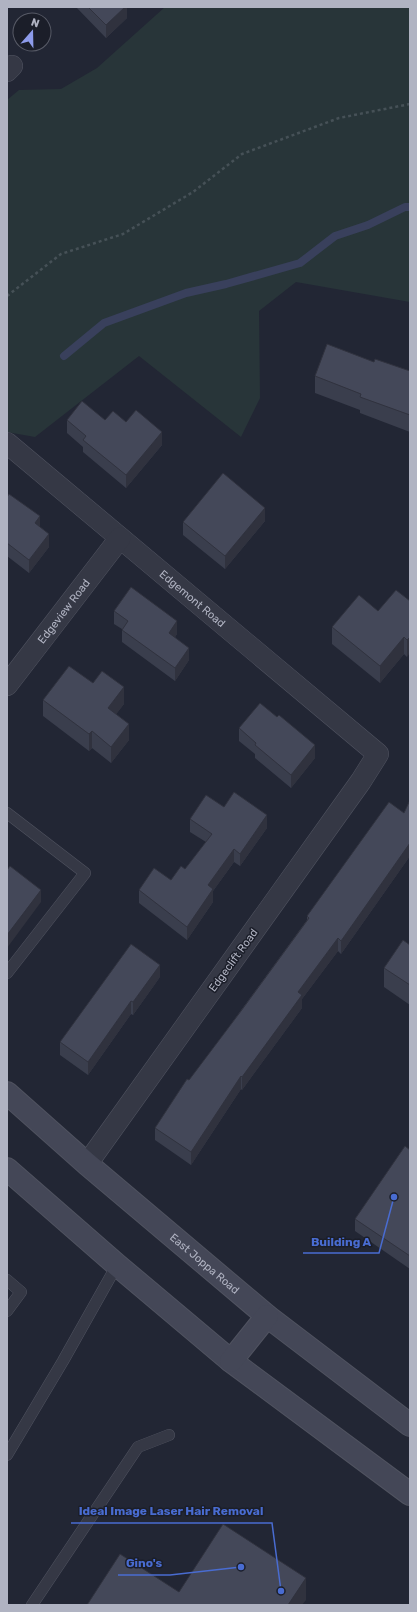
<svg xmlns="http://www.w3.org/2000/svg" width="417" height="1612" viewBox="0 0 417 1612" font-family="Rubik,sans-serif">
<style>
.green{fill:#283539}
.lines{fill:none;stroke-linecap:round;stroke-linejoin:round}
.stream{stroke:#39405c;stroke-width:8}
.lane-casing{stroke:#505360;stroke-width:12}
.street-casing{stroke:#505360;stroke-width:22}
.secondary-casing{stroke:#505360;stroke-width:24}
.path{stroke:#465157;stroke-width:2.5;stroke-dasharray:3 3;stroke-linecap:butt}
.lane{stroke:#353845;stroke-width:11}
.street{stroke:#353845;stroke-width:21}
.secondary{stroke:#444757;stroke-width:22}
.wall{fill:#3a3e4d}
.shaded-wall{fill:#30323e}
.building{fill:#444859;stroke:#30323e}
.labels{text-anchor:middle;stroke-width:3;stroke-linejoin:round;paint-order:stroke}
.street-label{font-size:11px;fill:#b0b3c2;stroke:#1b1e29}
.leader{fill:none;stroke:#496cd1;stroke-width:1.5}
.callout-dot{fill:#496cd1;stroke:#1b1e29;stroke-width:1.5}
.callout-label{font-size:12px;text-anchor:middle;font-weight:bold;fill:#496cd1;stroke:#1b1e29;stroke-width:3;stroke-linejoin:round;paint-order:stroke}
</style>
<rect width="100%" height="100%" fill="#222634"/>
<path class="green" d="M165 7H410V302L296 282 259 311 260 398 241 437 139 356 35 437 7 432V100L19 90 61 89 97 68Z"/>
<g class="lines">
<path class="stream" d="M64 356 104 323 186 293 226 284 300 263 335 236 368 225 405 207H410"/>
<defs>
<path id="lane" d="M7 813 85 873 7 973
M7 1280 21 1292 7 1311
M7 1455 63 1361 117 1265
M32 1605 138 1447 169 1435"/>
<g id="street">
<path d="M7 71 12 66"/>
<path id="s1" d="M7 443 378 754 361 781 87 1164"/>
<path id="s2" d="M7 685 120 538"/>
</g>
<g id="secondary">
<path id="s3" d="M7 1093 87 1164 267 1316 410 1425"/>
<path d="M7 1169 117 1265 231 1361 410 1494"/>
<path d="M231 1361 267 1316"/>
</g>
</defs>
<use href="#lane" class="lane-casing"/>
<use href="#street" class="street-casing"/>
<use href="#secondary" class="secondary-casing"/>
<path class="path" d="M7 296 61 254 123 234 193 192 242 154 339 118 410 104"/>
<use href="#lane" class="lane"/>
<use href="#street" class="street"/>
<use href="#secondary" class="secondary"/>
</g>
<path class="wall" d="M76 7H127V18L106 38Z
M374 362 410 371V432L360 413V410L315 393V376Z
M67 420H105L126 422 162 445 126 488 83 452V447L67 433Z
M7 497 40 527 49 547 29 573 7 556Z
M265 521 225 569 183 535V522Z
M410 601 407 657 404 654 380 683 332 644V627Z
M114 611 177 634 175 637 189 660 175 681 122 642V629L114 624Z
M93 683 124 704 116 714 129 740 111 763 92 748 89 751 43 716V700Z
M239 728 315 758 291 788 255 758V754L239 741Z
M410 800V856L341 954 338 951 302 999V1008L242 1090 241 1089 191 1165 155 1140V1128L307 920V916L404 813Z
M224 807 267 828 240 866 234 862 213 891V902L187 940 139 903V890L171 880 185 869 206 842 190 832V819Z
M410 945V1005L384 987V968Z
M160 977 133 1015 131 1014 88 1075 60 1055V1042Z
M410 1150V1269L355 1231V1219Z"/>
<path class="shaded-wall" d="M125 7H127V18L106 38V25Z
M162 432V445L126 488V475Z
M265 508V521L225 569V556Z
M40 516V529L35 523Z
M49 534V547L29 573V560Z
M177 621V634L169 646V633Z
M404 637V654L380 683V666Z
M410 637V653L407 657V640Z
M189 648V660L175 681V668Z
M124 687V704L108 725V708Z
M129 724V740L111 763V747Z
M92 731V748L89 751V734Z
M315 745V758L291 788V775Z
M267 815V828L240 866V854Z
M410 843V856L341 954V941Z
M234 849V862L213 891V902L187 940V927L208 885Z
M41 890V902L7 948V935Z
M338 938V951L302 999V1008L242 1090V1077L298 992Z
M160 965V977L133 1015V1002Z
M131 1001V1014L88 1075V1062Z
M241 1076V1089L191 1165V1152Z
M306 1578V1600L302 1605H288Z"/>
<path class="building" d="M88 7H125L106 25Z
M327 344 374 362 375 359 410 371V415L360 397 361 394 315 376Z
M82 401 105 420 113 411 126 422 136 410 162 432 126 475 83 440 86 436 67 420Z
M223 473 265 508 225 556 183 522Z
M9 494 40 516 35 523 49 534 29 560 7 543V497Z
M131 587 177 621 169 633 189 648 175 668 122 630 128 621 114 611Z
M396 590 410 601V637L407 640 404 637 380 666 332 627 359 595 378 611Z
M69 666 93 683 102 671 124 687 108 708 129 724 111 747 92 731 89 734 43 700Z
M260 703 277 717 279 715 315 745 291 775 255 745 256 743 239 728Z
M234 792 267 815 240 854 234 849 208 885 213 889 187 927 139 890 154 868 171 880 181 866 185 869 212 834 190 819 206 795 224 807Z
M410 800V843L341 941 338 938 298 992 302 995 242 1077 241 1076 191 1152 155 1128 187 1079 189 1080 241 1011 309 918 307 916 389 802 404 813Z
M10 866 41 890 7 935V870Z
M403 940 410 945V985L384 968Z
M131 944 160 965 133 1002 131 1001 88 1062 60 1042Z
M405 1146 410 1150V1256L355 1219Z
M223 1524 306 1578 288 1605H87L120 1554 179 1592Z"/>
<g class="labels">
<g class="street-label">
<text dy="4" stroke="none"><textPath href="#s1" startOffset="242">Edgemont Road</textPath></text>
<text dy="4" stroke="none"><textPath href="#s2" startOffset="93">Edgeview Road</textPath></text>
<text transform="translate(233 960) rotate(-54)" y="4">Edgeclift Road</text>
<text dy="4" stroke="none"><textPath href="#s3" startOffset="261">East Joppa Road</textPath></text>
</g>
</g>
<path class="leader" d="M394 1197L379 1253H303M281 1591L272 1523H71M241 1567L170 1575H118"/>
<g class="callout-dot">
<circle cx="394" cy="1197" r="4"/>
<circle cx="281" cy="1591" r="4"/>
<circle cx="241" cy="1567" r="4"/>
</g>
<g class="callout-label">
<text x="341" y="1246">Building A</text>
<text x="171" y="1515">Ideal Image Laser Hair Removal</text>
<text x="144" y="1567">Gino's</text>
</g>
<rect width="417" height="1612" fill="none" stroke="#b0b3c2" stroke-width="16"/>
<g transform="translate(32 32) rotate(20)"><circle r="19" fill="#1b1e29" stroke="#575a66"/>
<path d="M0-3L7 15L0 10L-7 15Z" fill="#8d9bea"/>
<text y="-6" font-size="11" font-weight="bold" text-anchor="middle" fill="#b0b3c2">N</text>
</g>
</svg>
